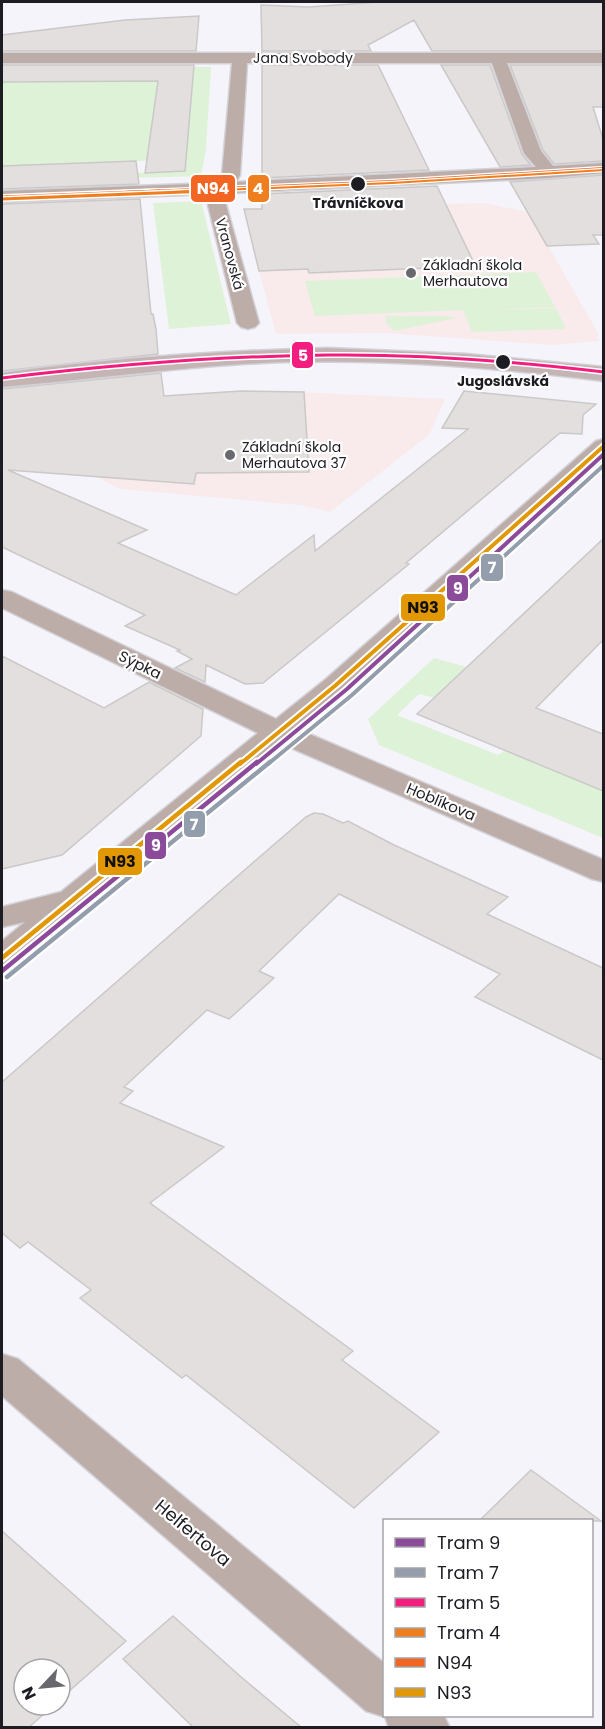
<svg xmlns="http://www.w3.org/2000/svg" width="605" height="1729" viewBox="0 0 605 1729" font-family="Poppins,sans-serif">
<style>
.education{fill:#f9eaec}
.green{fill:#def2d8}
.building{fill:#e2dfde;stroke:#cbc8c8;stroke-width:1.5}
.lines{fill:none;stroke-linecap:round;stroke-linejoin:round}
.street-casing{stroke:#d3d2d8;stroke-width:3}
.secondary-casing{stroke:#d3d2d8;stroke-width:3}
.street{fill:#bdada8;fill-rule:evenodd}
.secondary{fill:#c4b5b4;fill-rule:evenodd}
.tram{stroke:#beb7b8;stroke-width:1.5}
.bus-1-far1-casing{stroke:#fff;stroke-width:4.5}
.bus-1-casing{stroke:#fff;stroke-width:6}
.bus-2-far1-casing{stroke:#fff;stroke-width:8}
.bus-2-casing{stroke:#fff;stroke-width:9}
.bus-1-far1{stroke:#f26522;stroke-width:2}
.bus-1{stroke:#f26522;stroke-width:3}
.bus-2-far1{stroke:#e19804;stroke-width:4}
.bus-2{stroke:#e19804;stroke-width:4.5}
.tram-1-far1-casing{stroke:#fff;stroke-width:8}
.tram-1-casing{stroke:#fff;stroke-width:9}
.tram-2-far1-casing{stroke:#fff;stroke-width:8}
.tram-2-casing{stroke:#fff;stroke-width:9}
.tram-3-casing{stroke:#fff;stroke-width:6}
.tram-4-far1-casing{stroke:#fff;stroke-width:4.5}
.tram-4-casing{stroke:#fff;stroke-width:6}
.tram-1-far1{stroke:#8c4a9a;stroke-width:4}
.tram-1{stroke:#8c4a9a;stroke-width:4.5}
.tram-2-far1{stroke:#939dac;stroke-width:4}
.tram-2{stroke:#939dac;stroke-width:4.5}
.tram-3{stroke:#f31d7f;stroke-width:3}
.tram-4-far1{stroke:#ee7e1e;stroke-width:2}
.tram-4{stroke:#ee7e1e;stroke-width:3}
.stop-dot{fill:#1e1c23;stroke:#fff;stroke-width:2}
.poi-dot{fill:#69686f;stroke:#fff;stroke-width:2}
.labels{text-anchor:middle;stroke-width:4.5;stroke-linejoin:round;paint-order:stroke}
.far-street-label{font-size:14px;fill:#1e1c23;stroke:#fff}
.far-stop-label{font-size:14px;font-weight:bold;fill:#1e1c23;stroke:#fff}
.far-poi-label{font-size:14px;fill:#1e1c23;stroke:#fff;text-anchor:start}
.street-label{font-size:15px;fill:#1e1c23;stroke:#fff}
.near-street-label{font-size:18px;fill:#1e1c23;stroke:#fff}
.line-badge{stroke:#fff;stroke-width:2}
.badge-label{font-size:16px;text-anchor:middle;font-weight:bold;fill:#fff}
.pale-badge-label{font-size:16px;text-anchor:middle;font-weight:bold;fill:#111}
</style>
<rect width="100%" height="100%" fill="#f5f4fb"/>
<path class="education" d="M445 202 446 204 484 203 529 212 599 335 596 337 600 341 552 345 384 333 276 334 259 271Z
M231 391H278L445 399 429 435 330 512 300 505 120 489 94 476 2 453V412L61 402Z"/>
<path class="green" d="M211 67 206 149 201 176 134 178 133 173 168 172 165 160 2 166V68Z
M201 201 231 324 169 329 153 203Z
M536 272 555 307 465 311 556 308 566 329 472 332 463 310 315 316 305 281Z
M386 316H450L456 318 394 331 386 323Z
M434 658 467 667 435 698 419 694 397 715 498 755 504 751 603 791V838L379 745 368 719Z"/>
<path class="building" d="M379 2H603V51H432L414 20 368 45 371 51H262L261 5 309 7Z
M199 16 196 51H2V35L125 20Z
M2 65H194L185 171 145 173 158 81 2 82Z
M262 65H378L429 170 262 178Z
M441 65H490L522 154 531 165 500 167Z
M510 65H603V107H593L603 139V161L554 164 543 150Z
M136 161 139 184 2 189V166Z
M603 175V235H593L599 244 547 246 510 182Z
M437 186 474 263 427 264 428 268 309 273 308 269 259 271 244 209H262V194Z
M140 199 151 314H153L156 329 158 354 2 371V204Z
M161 373 164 396 241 391 304 392 309 472 196 473 194 484 8 470 147 530 118 543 236 595 314 535 315 551 468 429 442 428 464 391 596 404 583 415 582 434 560 433 406 563 409 564 263 683 245 684 206 665 205 682 175 668 192 659 177 651 180 650 125 626 145 615 2 547V389Z
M603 539V640L536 708 603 734V791L417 714Z
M2 656 104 708 149 682 203 709 201 736 62 855 2 869Z
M314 813 323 814 343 823 348 821 394 845 508 897 487 914 603 968V1060L475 997 500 974 339 894 259 971 274 978 229 1019 207 1010 124 1087 133 1091 120 1103 224 1147 150 1203 353 1351 342 1360 439 1432 354 1508 186 1375 182 1378 80 1298 91 1290 28 1242 20 1248 2 1233V1082L263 854 306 817Z
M531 1470 601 1521H479Z
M2 1531 126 1641 60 1699V1669H24V1705H54L28 1728H2Z
M173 1616 240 1676 302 1728H194L123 1659Z"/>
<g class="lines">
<defs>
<path id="street" d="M2 53H604V63H507L541 151 553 166 604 163V173L548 178 230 193 225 201 259 323 255 327 248 329 241 327 237 323 207 201 211 194 2 202V191L218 183 222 175 232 63H2ZM247 63H492L524 153 536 167 236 182 240 175Z
M604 439V459L346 691 300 730 604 860V882L592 879 282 744 14 966 2 969V941L25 922 2 927V907L61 892 258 733 2 608V590L12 592 276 719 326 679 596 441Z
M2 1354 18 1359 384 1663V1716H444L450 1728H389L385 1717 366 1711 2 1396Z"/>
<path id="secondary" d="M327 348 466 354 604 367V381C498 368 393 359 286 362 191 365 97 379 2 387V373C109 358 218 351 327 348Z"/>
</defs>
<use href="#street" class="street-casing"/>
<use href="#secondary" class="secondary-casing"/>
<use href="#street" class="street"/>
<use href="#secondary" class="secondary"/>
<path class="tram" d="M579 375 604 376"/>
<defs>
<path id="bus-1-far1" d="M123 192 392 181 604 168"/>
<path id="bus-1" d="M2 197 160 191"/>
<path id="bus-2-far1" d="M240 764 336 685 604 446"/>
<path id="bus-2" d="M2 958 241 762"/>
</defs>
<use href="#bus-1-far1" class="bus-1-far1-casing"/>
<use href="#bus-1" class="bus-1-casing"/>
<use href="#bus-2-far1" class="bus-2-far1-casing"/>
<use href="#bus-2" class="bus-2-casing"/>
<use href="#bus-1-far1" class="bus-1-far1"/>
<use href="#bus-1" class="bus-1"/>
<use href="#bus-2-far1" class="bus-2-far1"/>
<use href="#bus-2" class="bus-2"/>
<defs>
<path id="tram-1-far1" d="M256 764 347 689 604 454"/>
<path id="tram-1" d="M2 971 257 762"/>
<path id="tram-2-far1" d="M268 764 352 695 604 465"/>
<path id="tram-2" d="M7 977 270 762"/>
<path id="tram-3" d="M2 378C110 365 219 356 328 355 420 354 512 361 604 372"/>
<path id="tram-4-far1" d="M172 192 392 183 604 170"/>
<path id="tram-4" d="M2 199 209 191"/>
</defs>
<use href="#tram-1-far1" class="tram-1-far1-casing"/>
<use href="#tram-1" class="tram-1-casing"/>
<use href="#tram-2-far1" class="tram-2-far1-casing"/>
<use href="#tram-2" class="tram-2-casing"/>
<use href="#tram-3" class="tram-3-casing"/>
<use href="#tram-4-far1" class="tram-4-far1-casing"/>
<use href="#tram-4" class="tram-4-casing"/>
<use href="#tram-1-far1" class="tram-1-far1"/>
<use href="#tram-1" class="tram-1"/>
<use href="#tram-2-far1" class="tram-2-far1"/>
<use href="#tram-2" class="tram-2"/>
<use href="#tram-3" class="tram-3"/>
<use href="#tram-4-far1" class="tram-4-far1"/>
<use href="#tram-4" class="tram-4"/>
</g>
<g class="stop-dot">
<circle cx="358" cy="184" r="8"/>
<circle cx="503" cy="362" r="8"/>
</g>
<g class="poi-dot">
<circle cx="411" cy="273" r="6"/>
<circle cx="230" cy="455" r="6"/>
</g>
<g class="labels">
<g class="far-street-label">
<text x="303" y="63">Jana Svobody</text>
<text transform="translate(230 254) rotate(75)" y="5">Vranovská</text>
</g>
<g class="far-stop-label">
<text x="358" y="208">Trávníčkova</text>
<text x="503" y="386">Jugoslávská</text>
</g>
<g class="far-poi-label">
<text x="423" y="270">Základní škola<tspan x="423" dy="16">Merhautova</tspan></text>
<text x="242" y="452">Základní škola<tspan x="242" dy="16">Merhautova 37</tspan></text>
</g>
<g class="street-label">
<text transform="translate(140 665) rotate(26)" y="5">Sýpka</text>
<text transform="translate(441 802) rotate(23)" y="5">Hoblíkova</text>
</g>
<g class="near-street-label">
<text transform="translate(193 1533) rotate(40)" y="6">Helfertova</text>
</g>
</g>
<g class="line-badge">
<rect x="190" y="174" width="46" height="29" rx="6" fill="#f26522"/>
<rect x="247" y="174" width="23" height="29" rx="6" fill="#ee7e1e"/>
<rect x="291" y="341" width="23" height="28" rx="6" fill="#f31d7f"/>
<rect x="480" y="553" width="24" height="29" rx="6" fill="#939dac"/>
<rect x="446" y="574" width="23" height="28" rx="6" fill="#8c4a9a"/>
<rect x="400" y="593" width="46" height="29" rx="6" fill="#e19804"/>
<rect x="183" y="810" width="23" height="28" rx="6" fill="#939dac"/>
<rect x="144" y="831" width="23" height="29" rx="6" fill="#8c4a9a"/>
<rect x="97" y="847" width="46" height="29" rx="6" fill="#e19804"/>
</g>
<g class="badge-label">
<text x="213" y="194">N94</text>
<text x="258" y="194">4</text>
<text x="303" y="361">5</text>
<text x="492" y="573">7</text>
<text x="458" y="594">9</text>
<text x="194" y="830">7</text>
<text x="156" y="851">9</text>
</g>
<g class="pale-badge-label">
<text x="423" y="613">N93</text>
<text x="120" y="867">N93</text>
</g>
<rect width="605" height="1729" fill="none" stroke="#1e1c23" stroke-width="6"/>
<rect x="383" y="1519" width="210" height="198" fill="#ffffff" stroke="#a5a4a7" stroke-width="1.5"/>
<rect x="395" y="1538" width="30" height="9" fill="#8c4a9a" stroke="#a5a4a7" stroke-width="1.5"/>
<text x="437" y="1549" font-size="18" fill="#1e1c23">Tram 9</text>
<rect x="395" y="1568" width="30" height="9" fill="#939dac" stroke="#a5a4a7" stroke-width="1.5"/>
<text x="437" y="1579" font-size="18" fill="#1e1c23">Tram 7</text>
<rect x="395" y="1598" width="30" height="9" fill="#f31d7f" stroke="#a5a4a7" stroke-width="1.5"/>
<text x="437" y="1609" font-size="18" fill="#1e1c23">Tram 5</text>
<rect x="395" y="1628" width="30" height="9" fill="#ee7e1e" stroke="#a5a4a7" stroke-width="1.5"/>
<text x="437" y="1639" font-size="18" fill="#1e1c23">Tram 4</text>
<rect x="395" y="1658" width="30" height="9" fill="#f26522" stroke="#a5a4a7" stroke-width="1.5"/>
<text x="437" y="1669" font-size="18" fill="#1e1c23">N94</text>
<rect x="395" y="1688" width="30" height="9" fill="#e19804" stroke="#a5a4a7" stroke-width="1.5"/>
<text x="437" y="1699" font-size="18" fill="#1e1c23">N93</text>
<g transform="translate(42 1687) rotate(244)"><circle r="28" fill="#ffffff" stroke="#a5a4a7" stroke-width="1.5"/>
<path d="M0-4.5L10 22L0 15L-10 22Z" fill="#69686f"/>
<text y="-9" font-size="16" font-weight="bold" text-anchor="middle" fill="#1e1c23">N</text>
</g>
</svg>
